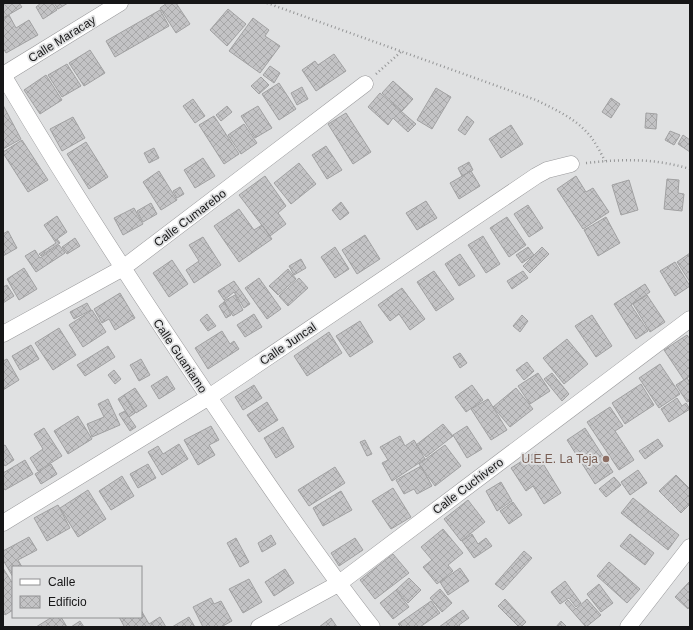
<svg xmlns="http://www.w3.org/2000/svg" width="693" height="630" viewBox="0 0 693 630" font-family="Arial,sans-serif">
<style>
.building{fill:url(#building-cross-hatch);stroke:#a1a1a2}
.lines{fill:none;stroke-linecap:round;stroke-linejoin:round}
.street-casing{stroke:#99999b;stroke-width:17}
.path{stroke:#949596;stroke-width:2.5;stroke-dasharray:1 3;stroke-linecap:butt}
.street{stroke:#fff;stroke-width:16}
.education-dot{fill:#8d6e63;stroke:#e0e1e2;stroke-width:1.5}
.labels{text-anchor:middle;stroke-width:3.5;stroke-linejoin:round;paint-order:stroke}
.street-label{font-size:12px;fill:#161617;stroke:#e0e1e2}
.education-label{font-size:12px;fill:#785e54;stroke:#e0e1e2;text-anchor:end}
</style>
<defs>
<pattern id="building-cross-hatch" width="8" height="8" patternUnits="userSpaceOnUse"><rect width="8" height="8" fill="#c3c3c5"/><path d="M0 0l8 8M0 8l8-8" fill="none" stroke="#a7a7a8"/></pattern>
</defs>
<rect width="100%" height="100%" fill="#e0e1e2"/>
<path class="building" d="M3 3H19L22 7 3 18Z
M41 3H52L57 10 43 19 36 7Z
M54 3H68L58 9Z
M167 3H176L190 24 176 33 160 8Z
M228 9 246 24 227 46 210 30Z
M160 10 169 26 115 57 106 41Z
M9 15 16 28 29 20 38 35 6 53 3 48V19Z
M253 18 269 30 265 36 280 46 260 73 229 51Z
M90 50 105 73 84 86 69 63Z
M334 54 346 71 316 91 302 70 315 61 318 65Z
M67 64 81 86 62 97 48 75Z
M270 66 280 73 274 83 263 75Z
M46 75 62 100 40 114 24 90Z
M261 77 269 85 259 94 251 86Z
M393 81 413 99 402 111 382 93Z
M279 83 296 109 279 120 262 94Z
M302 87 308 99 297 105 291 93Z
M436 88 451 97 432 129 417 120Z
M380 93 416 124 408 132 393 118 388 125 368 107Z
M611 98 620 104 611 118 602 112Z
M193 99 205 116 195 123 183 106Z
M3 105 21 139 3 149Z
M227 106 232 112 221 121 216 115Z
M258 106 272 128 255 138 241 116Z
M346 113 371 152 353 164 328 124Z
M646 113 657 114 656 129 645 128Z
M214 116 239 154 224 164 199 125Z
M467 116 474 122 465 135 458 130Z
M73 117 85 138 62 151 50 129Z
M244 124 257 143 241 154 228 135Z
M511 125 523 144 501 158 489 139Z
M670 131 680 135 674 145 665 140Z
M683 135 690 140V152L678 144Z
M22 140 48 180 28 192 3 153V152Z
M86 142 108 177 89 189 67 154Z
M326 146 342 170 327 179 312 155Z
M154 148 159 158 149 163 144 153Z
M203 158 215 176 195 188 184 170Z
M469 162 473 170 462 176 458 168Z
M299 163 316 184 291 204 274 183Z
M159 171 177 200 161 210 143 182Z
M471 171 480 186 459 199 450 183Z
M265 176 286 206 278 213 286 224 270 236 239 195Z
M576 176 586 192 593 188 609 212 583 229 557 189Z
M667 179 679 180 678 193 684 194 682 211 664 209Z
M629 180 638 210 621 215 612 185Z
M180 187 184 194 177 198 173 191Z
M426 201 437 218 417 230 406 213Z
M341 202 349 213 340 220 332 210Z
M151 203 157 214 143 222 137 211Z
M528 205 543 228 529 237 514 214Z
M134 208 143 224 123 235 114 218Z
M239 209 254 230 262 225 272 239 239 262 214 226Z
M57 216 67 232 57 239 60 243 41 256 39 254 56 243 44 225Z
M507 217 526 245 509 257 490 228Z
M606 217 620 243 598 256 584 230Z
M8 231 17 248 3 256V234Z
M365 235 380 259 357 274 342 250Z
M483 236 500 264 486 273 468 245Z
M203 237 221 265 194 283 186 270 199 261 189 245Z
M75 238 80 246 67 254 62 247Z
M59 245 65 253 36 272 25 256 35 250 40 258Z
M335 247 349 269 335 278 321 257Z
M528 247 534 255 522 263 516 255Z
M542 247 549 254 530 273 523 266Z
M690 253V282L677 262Z
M460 254 475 276 459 286 445 264Z
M301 259 306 268 294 275 289 266Z
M172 260 188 284 169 297 153 273Z
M675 262 690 286 675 296 660 271Z
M24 268 37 289 19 300 7 279Z
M288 269 296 279 278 295 269 286Z
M434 271 454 299 436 311 417 282Z
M523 271 528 278 512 289 507 281Z
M259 278 281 309 267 319 245 288Z
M299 278 308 288 288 306 279 296Z
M234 281 250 304 244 308 234 292 224 300 218 291Z
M645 284 650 292 631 305 648 331 636 339 614 304Z
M7 285 14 296 3 303V287Z
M402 288 425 319 410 330 399 314 390 321 378 305Z
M120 293 135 318 115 330 109 319 102 323 94 309Z
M235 295 243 310 233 316 224 301Z
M647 295 665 322 650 332 633 304Z
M224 302 231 315 226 318 219 306Z
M87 303 91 310 74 319 70 312Z
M92 310 106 332 83 347 69 325Z
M207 314 216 326 208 331 200 320Z
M254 314 262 327 245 337 237 325Z
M522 315 528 321 520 332 513 326Z
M592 315 612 346 596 357 575 326Z
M360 321 373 342 350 357 336 336Z
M59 328 76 355 53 370 35 343Z
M222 331 230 344 234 341 239 349 208 369 195 348Z
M329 332 342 353 307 376 294 356Z
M687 335 690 339V376L684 380 664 350Z
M567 339 588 364 564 384 543 358Z
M31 345 39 359 20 370 12 356Z
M108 346 115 357 85 376 77 365Z
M460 353 467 363 460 368 453 357Z
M7 359 19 380 3 390V361Z
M141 359 150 375 139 381 130 365Z
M527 362 534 371 524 380 516 370Z
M660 364 680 394 659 408 639 378Z
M114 370 121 379 115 384 108 375Z
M538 373 550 391 530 404 518 386Z
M552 373 569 394 562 401 544 379Z
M167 376 175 389 159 399 151 386Z
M687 378 690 383V401L687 402 676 385Z
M641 384 654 405 625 424 612 403Z
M254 385 262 398 243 410 235 397Z
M472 385 483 400 466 412 455 397Z
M135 388 147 406 136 413 124 395Z
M516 388 533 409 510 427 493 407Z
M124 395 135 413 129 417 118 399Z
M677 398 682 406 686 403 690 409 669 422 661 409Z
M108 399 120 425 92 437 87 424 104 417 98 404Z
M488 399 507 430 491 440 471 409Z
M267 402 278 420 259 432 247 415Z
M610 407 623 426 615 431 634 460 619 470 587 422Z
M125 411 136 427 130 431 119 414Z
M78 416 92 439 68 454 54 431Z
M443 424 453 436 426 457 416 445Z
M211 426 219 440 209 445 215 455 198 465 184 440Z
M467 426 482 449 467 458 453 435Z
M283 427 294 447 276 458 264 438Z
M44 428 62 456 38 471 30 458 43 449 34 434Z
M585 428 613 472 595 484 567 440Z
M400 436 405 446 414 440 425 459 392 481 382 463 388 460 380 447Z
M658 439 663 446 645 459 639 451Z
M365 440 372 454 367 456 360 442Z
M179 444 188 459 162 475 148 452 158 446 163 454Z
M5 445 14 460 5 466 3 463V446Z
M445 445 461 466 435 486 419 464Z
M536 452 561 493 544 504 533 486 526 491 511 468Z
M25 460 33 474 5 490 3 487V473Z
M51 464 57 474 41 484 35 474Z
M148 464 156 478 138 488 130 474Z
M421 466 432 486 417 494 414 489 404 494 396 480Z
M335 467 345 483 309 506 298 490Z
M638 470 647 483 630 495 621 482Z
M676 475 690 489V504L681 513 659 491Z
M122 476 134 496 111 510 99 491Z
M614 477 621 485 606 497 599 489Z
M501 482 512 501 497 511 486 491Z
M393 488 411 517 391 529 372 501Z
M88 490 106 519 78 537 60 508Z
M341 491 352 510 323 526 313 508Z
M633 498 679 535 668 550 621 513Z
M468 500 485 522 461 541 444 519Z
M513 502 522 515 509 524 500 511Z
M58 505 70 528 47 541 34 518Z
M443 529 463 553 448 565 453 571 437 584 423 567 432 560 421 547Z
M472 534 478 544 486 538 492 546 474 558 462 541Z
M630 534 654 553 645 565 620 546Z
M271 535 276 544 262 552 258 543Z
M29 537 37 550 18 560 22 567H13V577L3 560V551Z
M236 538 249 562 240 567 227 543Z
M355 538 363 550 339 566 331 553Z
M524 551 532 558 503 590 495 584Z
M393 554 409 573 375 599 360 580Z
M609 562 640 589 627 603 597 576Z
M3 568 13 584V610L5 615 3 612Z
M460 568 469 581 448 595 440 582Z
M285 569 294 583 274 596 265 582Z
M409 578 421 590 408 603 396 590Z
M249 579 262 602 243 613 229 589Z
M565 581 581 603 576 607 569 598 560 604 551 592Z
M689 582 690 584V606L688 609 675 597Z
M599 584 613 603 601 612 587 594Z
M440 589 452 603 442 612 430 598Z
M396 590 409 607 393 619 380 603Z
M211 598 214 604 221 601 232 621 221 627H203L193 607Z
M505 599 526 622 521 627H519L498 606Z
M587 599 601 615 586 627 565 603 568 600 576 609Z
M431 601 440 613 420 627H401L398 624Z
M141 610 149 624 160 617 166 627H122L124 626 119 617H141Z
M463 610 469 618 459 625 460 627H439Z
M52 617H61L67 627H36Z
M189 617 195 627H172Z
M331 618 337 627H319Z
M80 621 84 627H71Z
M561 621 567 627H556Z"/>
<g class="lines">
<defs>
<path id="street" d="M3 75C71 190 144 302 219 412 268 485 318 558 372 627
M3 75 120 3
M3 334 123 268 365 84
M3 523 209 397 536 176 547 170 571 164
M259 627 338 584 690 319
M628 627 690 547"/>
</defs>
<use href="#street" class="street-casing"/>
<path class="path" d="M267 3 536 100C556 110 577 119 591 137 596 144 601 153 605 161
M376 74 402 51
M586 163C623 159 654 158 690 169"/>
<use href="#street" class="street"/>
</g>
<circle class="education-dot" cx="606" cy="459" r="4"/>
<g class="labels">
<g class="street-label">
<text transform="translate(62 39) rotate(-32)" y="4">Calle Maracay</text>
<text transform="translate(190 218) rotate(-37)" y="4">Calle Cumarebo</text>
<text transform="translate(288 344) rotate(-34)" y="4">Calle Juncal</text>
<text transform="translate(180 356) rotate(56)" y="4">Calle Guaniamo</text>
<text transform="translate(468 486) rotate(-37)" y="4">Calle Cuchivero</text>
</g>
<g class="education-label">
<text x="598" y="463">U.E.E. La Teja</text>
</g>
</g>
<rect width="693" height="630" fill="none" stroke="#161617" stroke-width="8"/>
<rect x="12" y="566" width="130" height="52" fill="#e0e1e2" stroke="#8f9091"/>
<rect x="20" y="579" width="20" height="6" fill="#ffffff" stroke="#8f9091"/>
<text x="48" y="586" font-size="12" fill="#161617">Calle</text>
<rect x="20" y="596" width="20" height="12" fill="url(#building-cross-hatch)" stroke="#8f9091"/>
<text x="48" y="606" font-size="12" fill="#161617">Edificio</text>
</svg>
